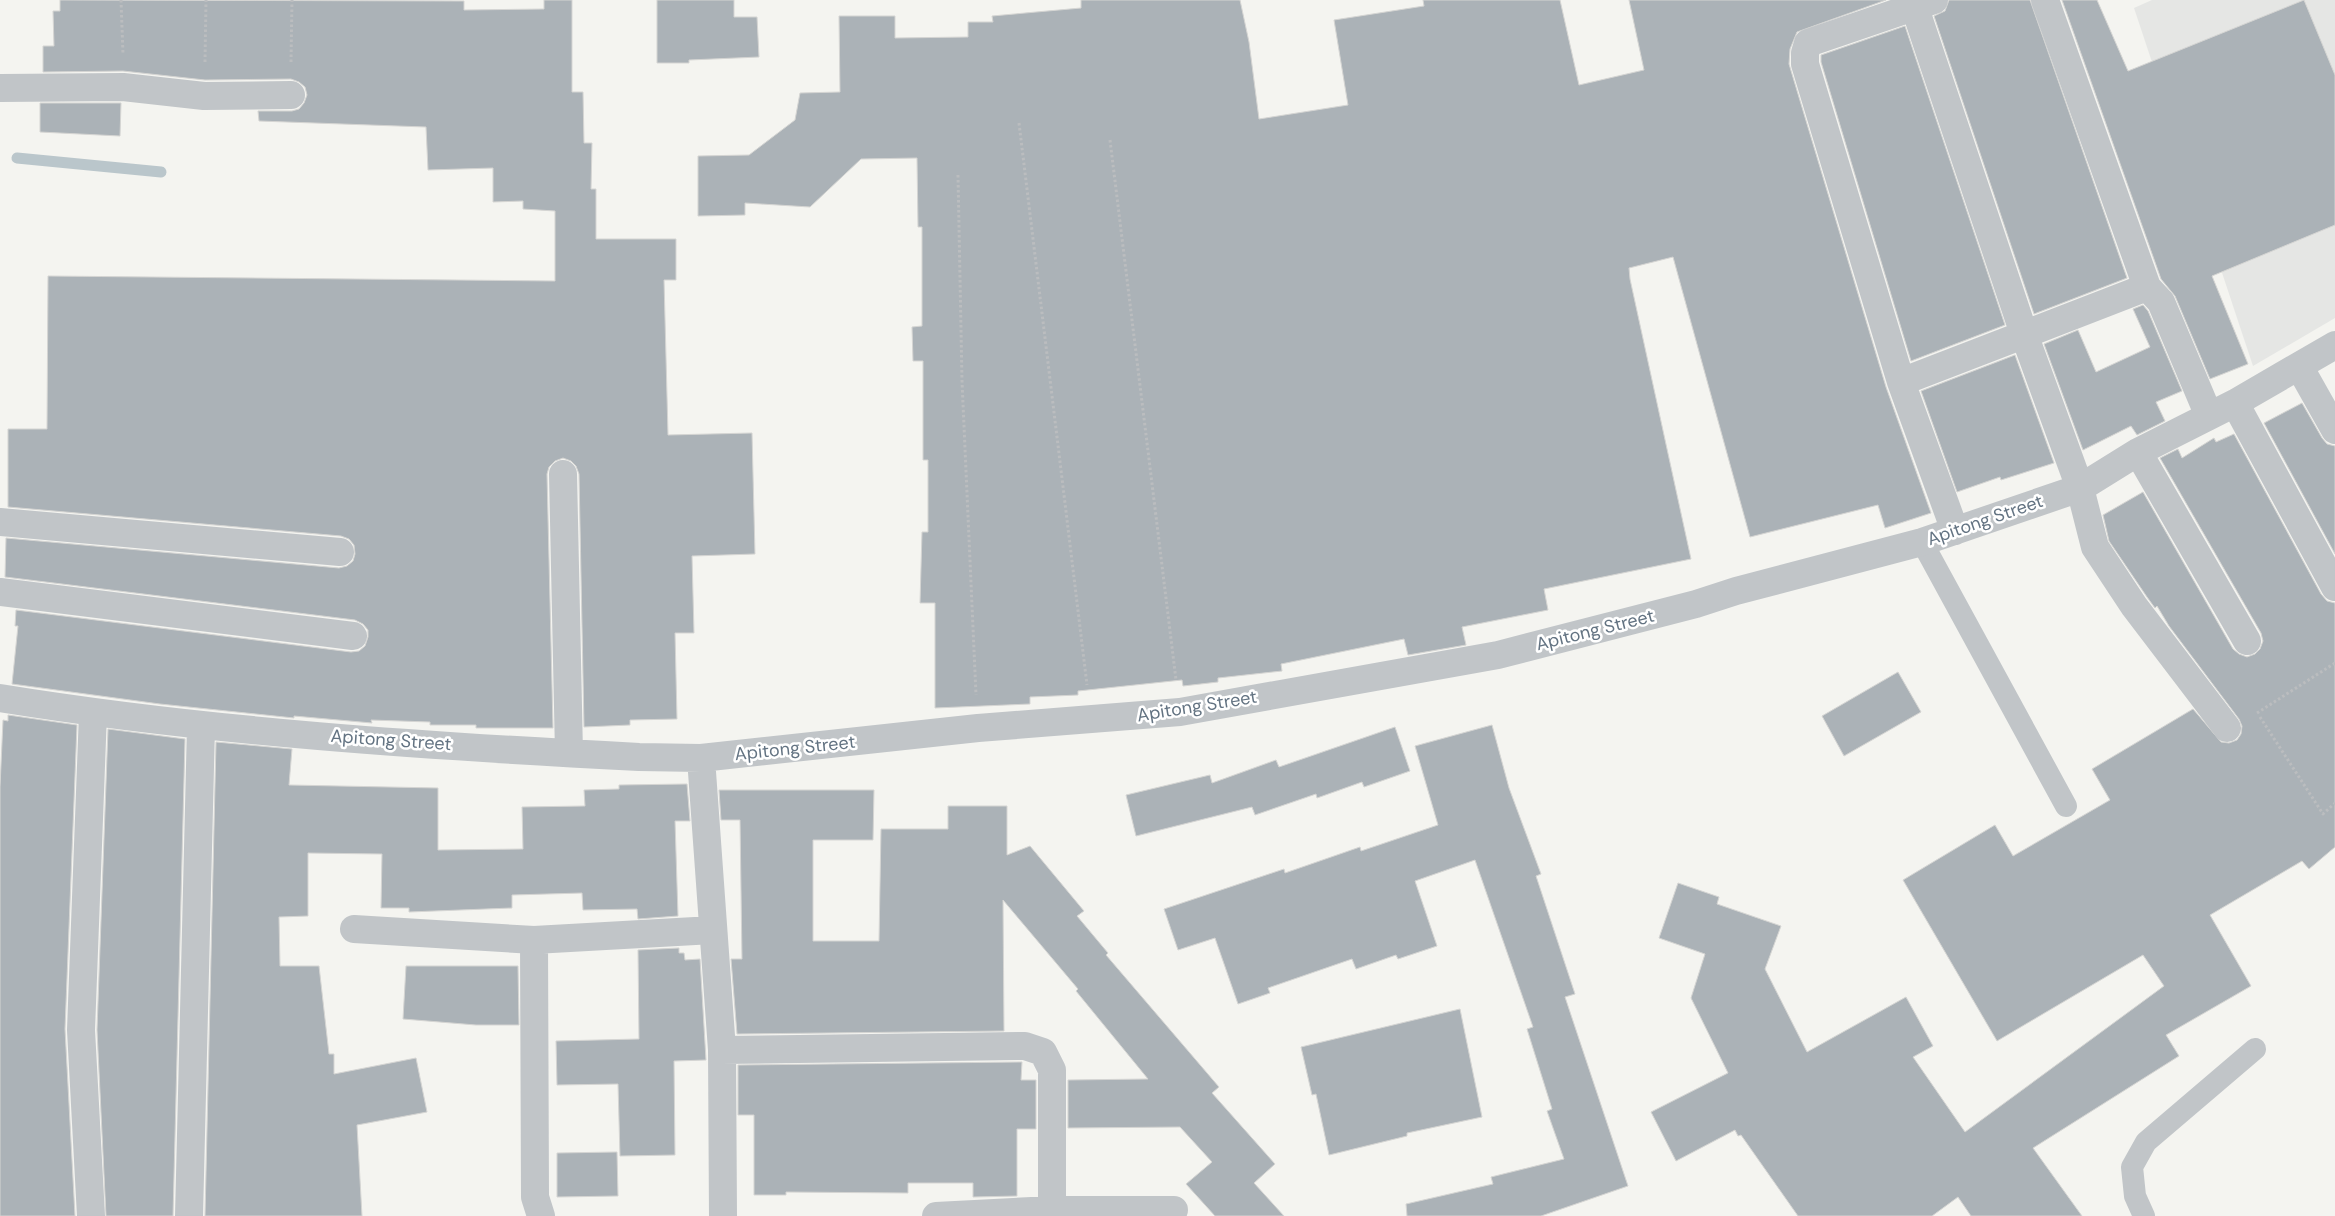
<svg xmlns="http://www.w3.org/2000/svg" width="2335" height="1216" viewBox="0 0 2335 1216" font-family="'DM Sans',sans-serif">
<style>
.built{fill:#e5e6e4}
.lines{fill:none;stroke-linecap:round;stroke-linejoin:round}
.stream{stroke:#bac6cb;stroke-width:11}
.building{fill:#abb2b7;stroke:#d5d5d3}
.path{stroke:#bbbdbf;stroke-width:3;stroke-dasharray:2.5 2.5;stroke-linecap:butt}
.service{stroke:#c1c5c8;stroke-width:22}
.minor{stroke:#c1c5c8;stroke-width:28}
.labels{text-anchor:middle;stroke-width:5;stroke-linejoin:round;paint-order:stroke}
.street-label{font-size:18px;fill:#637382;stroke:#fff}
</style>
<rect width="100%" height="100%" fill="#f4f4f0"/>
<path class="built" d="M2152 0H2335V318L2253 366 2134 8Z"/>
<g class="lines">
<path class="stream" d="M17 158 161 172"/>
</g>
<path class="building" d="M60 0 464 1V10L544 9V0H572V92H583L584 143H592L591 189H596V239H676V280H664L668 435 752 433 755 554 692 556 694 633H675L677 719 630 720V725L584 727 579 474 576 466 571 461 563 458 555 461 549 467 547 474 553 728H476V725H430V722L371 720 372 723 294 716V718L160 704 12 684 18 626H15L16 610 351 652 359 651 365 646 368 637V630L363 624 355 620 5 577 6 538 339 568 347 566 353 561 355 554 354 545 349 539 341 536 8 507V429H47L48 276 555 281V211L523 209V201L493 202V168L428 170 426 127 259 121 258 111H292L299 109 304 103 307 95 305 87 299 82 291 79 205 80 123 71 43 72V46H54L53 11H60Z
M657 0H734V17H757L759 57 689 60V63H657Z
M1081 0H1240L1249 42 1259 119 1348 105 1334 20 1424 6 1423 0H1560L1579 85 1644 70 1629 0H1886L1797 32 1790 49 1789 64 1886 387 1931 513 1885 528 1878 505 1750 537 1673 257 1629 268 1630 279 1691 559 1544 589 1548 610 1462 627 1466 645 1408 655 1404 639 1281 664 1282 671 1218 678V682L1183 686 1182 680 1078 691V695L1030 697V704L935 708V603H920L922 532H928V460H923V361H913L912 327 922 326V227H918L917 158 861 159 810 207 745 203V215L698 216V156L749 155 795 120 800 93 840 92 839 16H895V38L968 37V22H993L992 16 1081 8Z
M1949 0H2030L2127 278 2034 314 1934 16 1945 11Z
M2062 0H2097L2128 71 2304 0 2335 75V225L2212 276 2248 364 2210 379 2175 296 2161 279Z
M1905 26 2005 325 1911 361 1821 62V55Z
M40 103H121L120 136 40 132Z
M2143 305 2148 311 2182 391 2156 402 2165 421 2137 435 2131 426 2083 450 2044 344 2078 330 2096 372 2150 347 2133 309Z
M2015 355 2054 463 2001 480 2000 477 1957 492 1921 391Z
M2302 403 2322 438 2327 444 2335 446V554L2264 423Z
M2234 434 2321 594 2327 601 2335 603V847L2309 869 2302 861 2210 915 2251 986 2166 1035 2179 1056 2033 1148 2082 1216H1971L1958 1197 1932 1216H1798L1741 1135 1738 1136 1735 1130 1676 1161 1651 1112 1728 1073 1691 998 1705 954 1659 938 1678 883 1719 897 1717 904 1781 926 1765 969 1807 1052 1906 997 1933 1046 1913 1057 1965 1132 2164 986 2143 955 1997 1041 1903 880 1995 825 2013 856 2110 800 2092 769 2193 709 2221 742 2229 743 2237 740 2241 734 2242 726 2239 719 2169 626 2157 606 2155 608 2147 597 2109 541 2103 515 2143 492 2233 649 2239 654 2247 657 2255 654 2260 649 2263 641 2261 633 2160 458 2178 449 2182 458 2214 438 2216 442Z
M1898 672 1921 712 1844 756 1822 716Z
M8 715 77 725 65 1029 75 1216H0V787L3 720 8 721Z
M1492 725 1509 788 1541 874 1536 876 1575 994 1565 997 1628 1186 1541 1216H1407L1406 1204 1493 1184 1491 1177 1564 1159 1547 1111 1552 1109 1527 1029 1533 1027 1475 860 1415 881 1437 946 1398 959 1396 955 1356 969 1352 959 1268 988 1270 993 1238 1004 1215 938 1178 950 1164 909 1284 869 1285 873 1360 847 1361 851 1438 825 1415 746Z
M1395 727 1410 771 1364 787 1362 782 1317 798 1316 794 1255 815 1252 807 1136 836 1126 795 1210 775 1212 783 1276 760 1279 767Z
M108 729 185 739 173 1216H106L97 1030Z
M216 742 292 749 289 785 438 788V850L523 849 522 807 585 806 584 790 619 789V785L687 784 690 821H675L678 916 638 919 637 909 583 910 582 893 512 895V908L409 912V908H381L382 854 308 853V916L279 917 280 966H319L329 1054H334V1074L416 1058 427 1112 357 1125 362 1216H205Z
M719 790H874L873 840H813V941H879L881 829H948V806H1007V855L1030 846 1084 911 1077 916 1108 953 1106 955 1219 1087 1212 1093 1275 1164 1254 1183 1284 1216H1215L1186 1184 1212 1162 1180 1127 1068 1128V1080L1148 1079 1076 991 1078 989 1003 900 1004 1031 737 1034 731 959H742L740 820H721Z
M679 948V953H684L685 960 700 959 706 1060 674 1061 675 1155 620 1156 618 1084 557 1085 556 1041 639 1039 638 950Z
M406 966H518L519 1025H476L403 1019Z
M1460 1009 1482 1117 1407 1133V1136L1329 1155 1316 1094 1312 1095 1301 1047Z
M1022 1062 1021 1080H1036V1129H1017V1196L973 1197V1183H908V1193L786 1192V1195H754V1115H738V1065Z
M617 1152 618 1196 557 1197V1153Z"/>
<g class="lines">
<path class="path" d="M121 0 123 54
M205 62 206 0
M291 62 292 0
M1019 123 1087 685
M1110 140 1176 680
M958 175 962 381 976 695
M2257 713 2335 663
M2260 717 2323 814 2335 803"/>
<path class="service" d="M1922 542 2066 806
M2144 1216 2135 1196 2132 1167 2146 1142 2255 1049"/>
<path class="minor" d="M1934 0 1808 43 1805 53V64L1901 382 1955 531
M2045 0 2147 287 2161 302 2209 416
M1915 8 2024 334 2080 488 2095 547 2134 606 2227 728
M0 88 123 87 204 96 291 95
M2299 366 2335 430
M1901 382 2147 287
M2235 403 2335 587
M2138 452 2247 641
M563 474 569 753
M0 522 340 552
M0 592 353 636
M0 698C210 732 427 746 639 757L701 758 978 728 1180 712 1498 655 1696 604 1736 591 1922 542 2080 488 2138 452 2235 403 2335 345
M701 758 722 1050 723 1216
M354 929 534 940 713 930
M534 940 535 1197 541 1216
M722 1050 1025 1046 1043 1052 1052 1070V1210
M91 1216 81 1030 93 713
M189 1216 201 726
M936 1216 1052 1210H1174"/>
</g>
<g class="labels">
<g class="street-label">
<text transform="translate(1985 520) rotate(-19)" y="6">Apitong Street</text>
<text transform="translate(1595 630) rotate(-14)" y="6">Apitong Street</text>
<text transform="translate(1197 706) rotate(-9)" y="6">Apitong Street</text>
<text transform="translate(391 740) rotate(4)" y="6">Apitong Street</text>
<text transform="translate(795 748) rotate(-6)" y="6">Apitong Street</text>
</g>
</g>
</svg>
